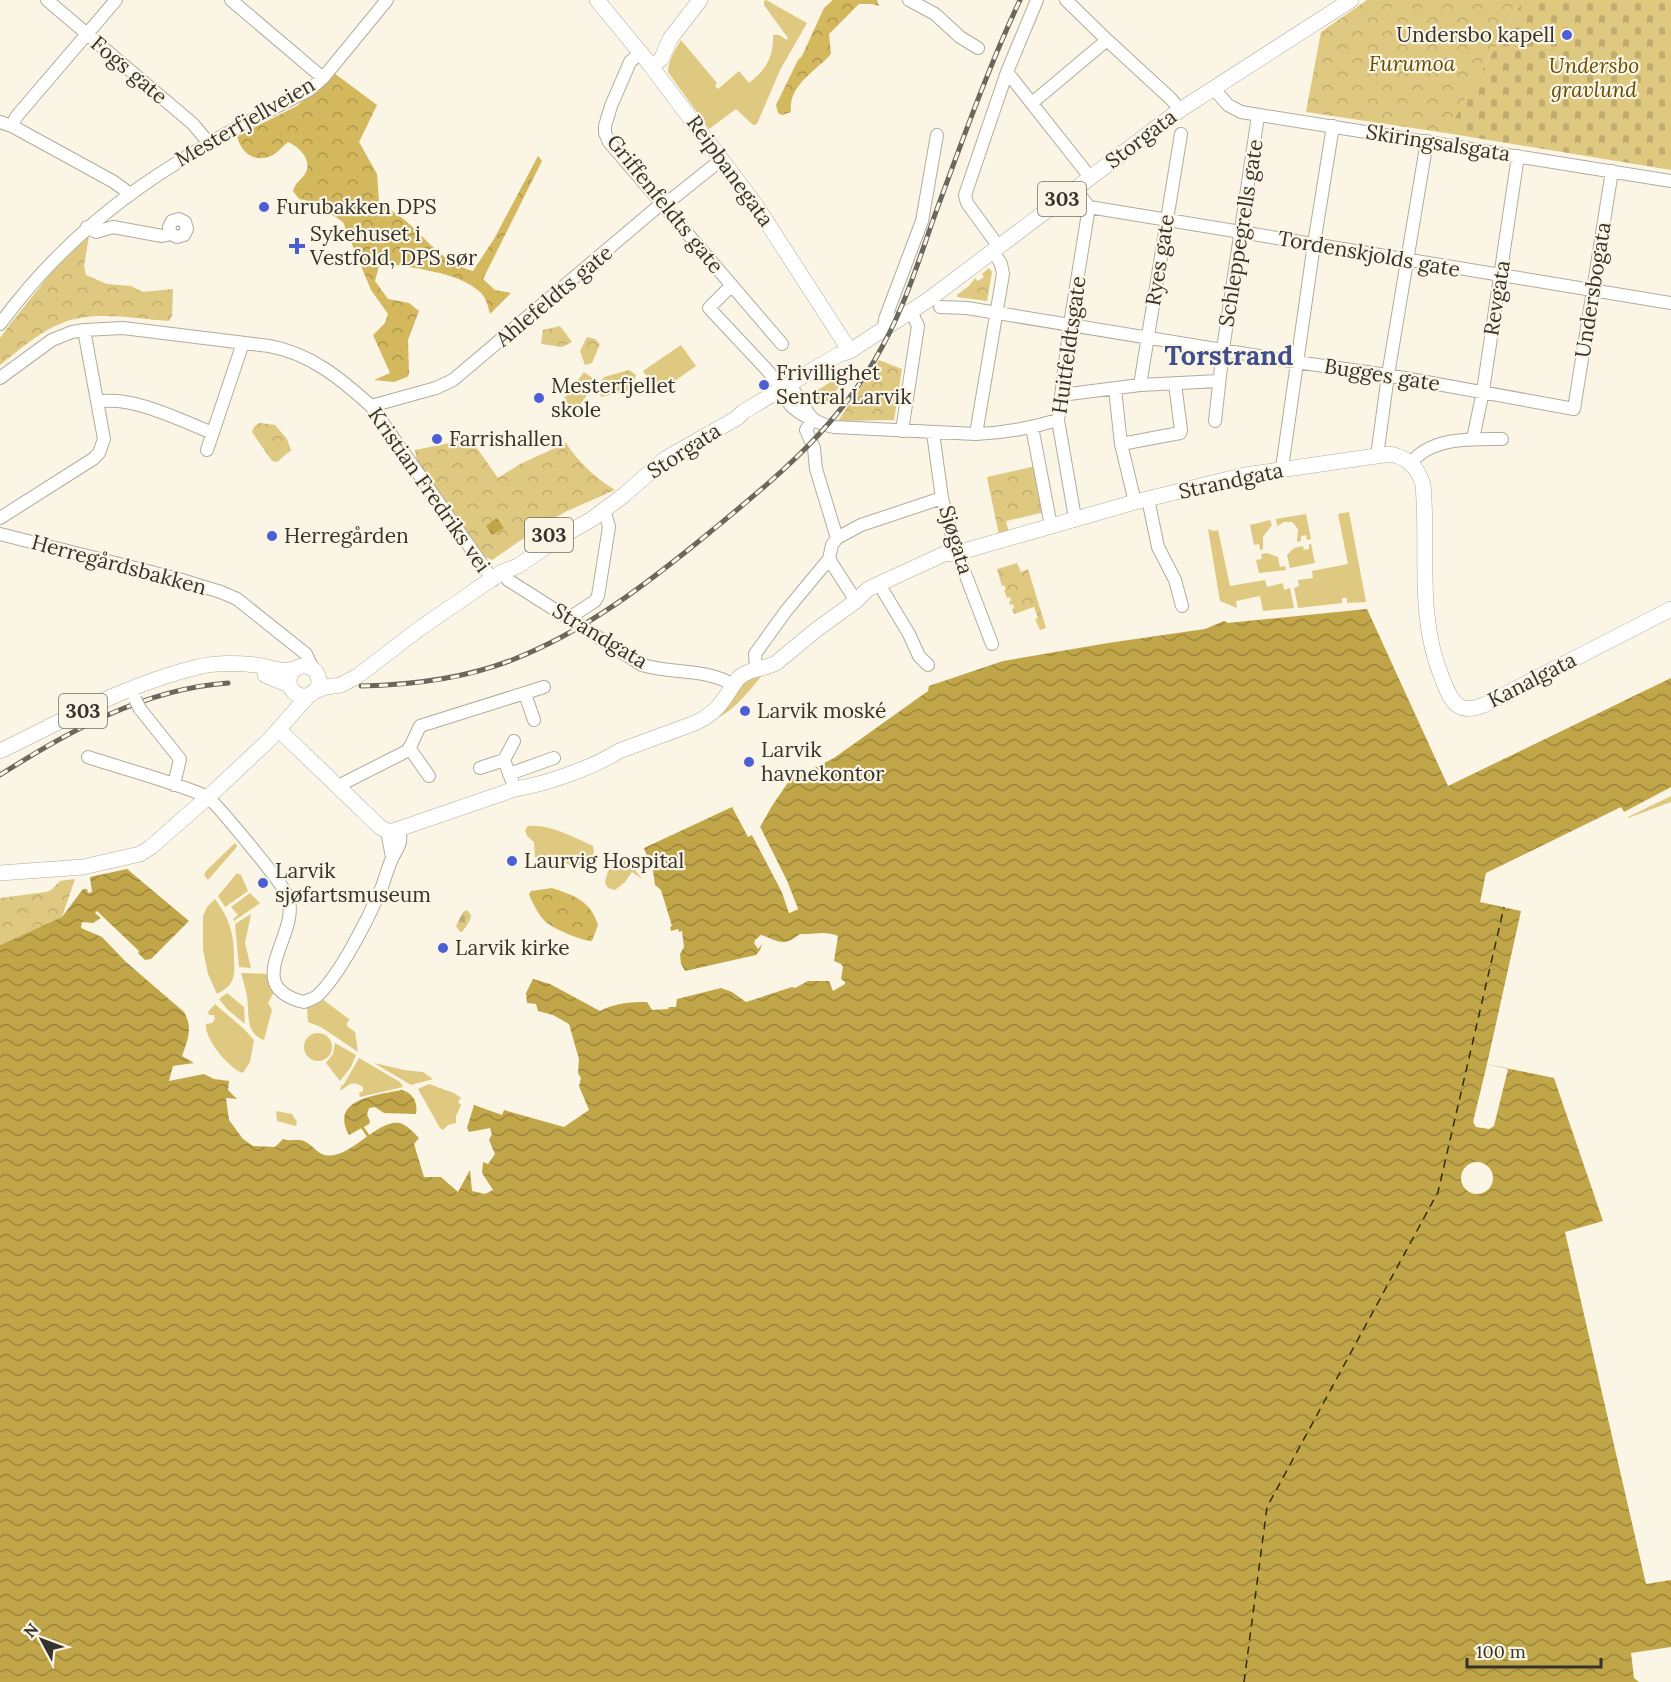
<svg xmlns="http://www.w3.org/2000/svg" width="1671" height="1682" viewBox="0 0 1671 1682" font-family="Lora,serif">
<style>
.grass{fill:#dfc880}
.forest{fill:url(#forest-crowns)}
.cemetery{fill:url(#cemetery-stones)}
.park{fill:url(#park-crowns)}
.water{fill:url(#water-waves)}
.pier{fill:#faf5e4}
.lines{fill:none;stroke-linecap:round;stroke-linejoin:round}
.stream{stroke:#c1a549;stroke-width:3}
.ferry{stroke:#372b02;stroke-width:1.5;stroke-dasharray:8 6;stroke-linecap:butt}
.minor-casing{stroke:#b1ac9d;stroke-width:14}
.major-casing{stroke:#b1ac9d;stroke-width:16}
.minor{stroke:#fff;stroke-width:12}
.major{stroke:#fff;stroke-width:15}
.rail-casing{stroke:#6a675d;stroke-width:5}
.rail{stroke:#faf5e4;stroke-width:3;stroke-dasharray:9;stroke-linecap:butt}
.minor-bridge-casing{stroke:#b1ac9d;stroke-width:14;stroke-linecap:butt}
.minor-bridge{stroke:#fff;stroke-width:12}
.poi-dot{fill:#4c5ed4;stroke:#faf5e4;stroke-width:2}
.labels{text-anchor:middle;stroke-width:4.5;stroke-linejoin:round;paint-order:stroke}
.shield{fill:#faf5e4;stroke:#706d63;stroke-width:1.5}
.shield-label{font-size:20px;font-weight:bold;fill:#35332c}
.poi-label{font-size:21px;fill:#35332c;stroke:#faf5e4;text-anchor:start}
.park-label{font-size:21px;font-style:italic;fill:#635005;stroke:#faf5e4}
.street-label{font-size:21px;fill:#35332c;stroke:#faf5e4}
.district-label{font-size:27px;font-weight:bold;fill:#414e8b;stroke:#faf5e4}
</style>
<defs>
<pattern id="forest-crowns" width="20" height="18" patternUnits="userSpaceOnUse" patternTransform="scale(1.5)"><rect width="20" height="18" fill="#d4b85d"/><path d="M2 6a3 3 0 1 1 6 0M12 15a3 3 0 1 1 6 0" fill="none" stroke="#ad964d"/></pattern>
<pattern id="cemetery-stones" width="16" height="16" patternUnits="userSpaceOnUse" patternTransform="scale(1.5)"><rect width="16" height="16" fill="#dfc880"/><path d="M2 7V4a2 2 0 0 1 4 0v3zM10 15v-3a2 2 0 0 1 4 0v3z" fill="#c0ac6f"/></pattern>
<pattern id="park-crowns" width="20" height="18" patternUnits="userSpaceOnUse" patternTransform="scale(1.5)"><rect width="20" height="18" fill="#dfc880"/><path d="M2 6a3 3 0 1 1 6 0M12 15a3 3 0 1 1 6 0" fill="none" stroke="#c0ac6f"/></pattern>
<pattern id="water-waves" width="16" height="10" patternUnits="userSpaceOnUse" patternTransform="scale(1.5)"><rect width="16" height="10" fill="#c1a549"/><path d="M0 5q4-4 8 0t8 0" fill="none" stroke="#9e873d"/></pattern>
</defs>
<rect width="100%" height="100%" fill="#faf5e4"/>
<path class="grass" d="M766 0 807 23 780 70 757 124 753 125 736 109 709 129 668 72C668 61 675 50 681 40L717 83 715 86 718 89 739 71 749 83C766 70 774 56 773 35H779L787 40 788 38 764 5V1Z
M681 345 696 366 658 393 643 371Z
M850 369 851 370 825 406 820 405 814 395 815 392Z
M584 372 597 381 579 406 575 408 563 400Z
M1349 512 1366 602 1347 603V598H1342V603L1298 608 1294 588 1299 586 1298 580 1313 578 1312 571 1348 564 1338 514Z
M1306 514 1311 539 1307 540 1306 535 1301 536V541L1297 542 1298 529 1292 522H1284L1277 526 1276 519Z
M1270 520 1272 525 1263 537V549L1260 550 1259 544 1254 545 1250 525Z
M1208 529 1214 531 1218 530 1230 586 1265 580 1267 587 1283 583 1284 590 1290 588 1294 608 1263 611 1260 596 1236 601 1237 608 1220 601Z
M1309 544H1311L1315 563 1290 568 1287 555 1294 548 1303 546 1304 550 1309 549Z
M1267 553 1278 557 1280 567 1285 566 1286 570 1259 573 1256 560 1262 559 1261 554Z
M763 674C751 689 733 712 715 719L740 682Z
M1671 796V802L1628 818V817Z
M528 826C550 824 573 837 593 846L594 853 581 865 573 867 566 863H540L535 857 534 842 527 836 525 830Z
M235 843 237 846 235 849 208 880 204 875 206 871Z
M621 858 633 867 642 879 632 872 625 882 615 890 608 888 605 883C607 872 610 863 621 858Z
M237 873 241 875 248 891 225 907 218 896Z
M250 893 260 903 234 921 233 919 238 915 231 907Z
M215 899C228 916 234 933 234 954 234 972 238 984 217 994L208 974 203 949V916L207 907Z
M251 914 245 943 251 968 239 967 235 924Z
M241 973 270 974 274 992 268 1003 272 1010 264 1040C244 1032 250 1014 247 997 246 989 243 981 241 973Z
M227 993 244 1007 245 1024 228 1010 219 999Z
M321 998 350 1020 347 1022V1026L355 1032 358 1052 321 1027 308 1022 307 1008Z
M215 1004 244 1029 254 1040 250 1062 243 1073C229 1069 204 1038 206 1024L212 1023 215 1019 214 1015H209L208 1012Z
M304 1047a14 14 0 1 1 28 0a14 14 0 1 1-28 0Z
M335 1043 356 1055 351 1067 340 1081 326 1063 333 1054Z
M359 1058 400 1082 403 1087 360 1097 359 1093 363 1091V1087C351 1080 351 1084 340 1091L341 1086 344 1084Z
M374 1063 404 1070 423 1072 433 1079 411 1085Z
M429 1084 454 1093 461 1098 458 1102 461 1105 456 1116V1123L448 1125 443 1130 440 1128 418 1089Z
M276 1111 292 1114 297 1122 296 1126 277 1121Z"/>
<path class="forest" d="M833 0H877L879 6 872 4H859L829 34 831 54C816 71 788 85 791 112L782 115 778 113 776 105 798 60 802 56 824 8Z
M334 73 377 105 359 142 377 174 379 202C388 208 397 214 406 221 426 239 446 265 473 271L494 239 538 156 542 161 483 279 495 290 511 293 490 314C488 306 486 297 480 292 458 271 409 268 380 262L375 281 388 299 409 303 419 311 408 340 409 374 407 377 394 382 374 380 390 373 373 335 385 323 388 314 371 290 343 222 314 202 299 199 293 191C295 183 300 181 305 174 313 161 300 147 288 142 283 146 278 152 273 155 255 164 241 153 237 136L297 106Z
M552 888C575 896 590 900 598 925L592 941C582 941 548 927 543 919 539 915 530 898 529 894L531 891Z"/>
<path class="cemetery" d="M1523 0H1671V170L1446 133Z
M467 910 471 915 470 920 463 931 460 932 456 926 463 912Z"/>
<path class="park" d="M1367 0H1523L1446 133 1306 112 1321 32Z
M89 236 84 266 86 275 107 284 131 286 143 292 173 289 172 316 169 321C134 319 96 310 62 323 39 332 19 350 0 365V338L11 323 51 273Z
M989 268 992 272 987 301 957 297V295L970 285 975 278 978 281 984 277 982 274Z
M560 326 572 342 562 347 541 344 543 330Z
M587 337 595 339 600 344 592 363 585 365 580 351Z
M879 360 902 369 894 420 838 421Z
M629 370 636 375 631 390 601 397 598 385 604 377Z
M259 423 275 425 287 439 291 450 277 462 272 461 252 432 254 427Z
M474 438 477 442 474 444 498 478 520 464 566 443C578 462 597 479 615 490L567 511 546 523 492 560 485 557 417 462 415 450Z
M1036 466 1045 512 1006 521 1009 533 999 535 987 477Z
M1017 563 1021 572 1028 569 1046 628 1040 630 1035 619 1038 618 1034 607 1014 614 1012 609 1014 608 1013 604 1010 605 1009 602 1011 601 1010 597 1007 598 1004 590 1006 589 1004 585 1002 586 997 569Z
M75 879 62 917 0 945V898L46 892 51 890 60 881Z"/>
<path class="water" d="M497 518 504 528 492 535 486 526Z
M1367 609 1448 786 1671 678V787L1624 812 1621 807 1486 873 1480 902 1521 911 1487 1064 1554 1078 1603 1221 1565 1232 1646 1584 1671 1580V1647L1631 1653 1634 1678 1639 1682H0V945L62 917 83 889H87L88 893 92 892 90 877 127 869 189 921 151 959 145 960 138 953 139 951 97 911 95 913 101 918 93 923 82 922 81 928 102 937 126 962 184 1012C193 1028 188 1039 182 1056L194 1063 173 1066 169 1081 204 1074 214 1079 229 1081 228 1090 237 1099 226 1098 229 1120 243 1139 253 1146 275 1147 283 1139C291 1142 299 1138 306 1142 316 1148 320 1158 334 1155 356 1151 380 1119 400 1123 407 1125 414 1133 419 1138L414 1144 424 1177H441L458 1192 470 1170 472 1191 485 1194 493 1190 482 1173 483 1162 488 1164 495 1154 489 1140 492 1134 490 1128 469 1132 467 1128 474 1105 502 1115 504 1110 564 1127 589 1110 579 1086 581 1078 578 1073 579 1059 569 1024 553 1015 538 1011 536 1004 527 1003 526 993 533 979 550 984 600 1011C615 1003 630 1002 647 1002L652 1010 668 1009 669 1007H676L677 999 721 988 732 992 746 1002 792 987 795 988 808 981H829L833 991 845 984V982L841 979 843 967 841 964 834 961 838 936C824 930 814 935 800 934 783 947 780 942 761 935L755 940 754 943 758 949 762 944 760 950 756 955 685 971 681 964 680 954 684 947 682 931 679 932 678 929 671 931 670 927 672 926 661 890 655 885 652 864H650L644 848 732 807 748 837 752 835 782 892 789 913 798 909 787 881 760 827 772 806 789 781 834 758 928 691 929 686 1003 661 1108 643 1205 629 1224 621 1228 623Z
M402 1090C413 1093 418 1102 416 1114L384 1113 375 1107 369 1108 367 1115 370 1121 369 1124 349 1135C329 1099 376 1095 402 1090Z"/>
<path class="pier" d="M760 827 787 881 798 909 789 913 782 892 752 835 755 833 784 890 791 909 794 908 785 882 758 829Z
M1487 1064 1508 1069 1494 1126 1489 1129 1476 1127 1473 1122Z
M1461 1178a16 16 0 1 1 32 0a16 16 0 1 1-32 0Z"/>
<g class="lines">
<path class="stream" d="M362 1127 369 1137"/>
<path class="ferry" d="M1244 1682 1267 1507 1438 1192 1504 907"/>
<defs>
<path id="minor" d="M47 0 193 124 208 142
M231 0 323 78
M909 0 935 14 960 37 978 48
M1066 0 1107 40 1171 99 1180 110
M641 52 630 62 611 106 605 126V133L609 142 782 344
M1007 72 1090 177
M1214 89 1228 105 1241 112 1671 181
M1032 103 1107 40
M0 122 12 126 114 182 129 193
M12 126 16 117 116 0
M1075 189 1089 207 1671 303
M87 227 96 232 113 227 162 236 171 234 169 227 172 221 179 219 185 222 187 229 184 235 177 237 171 234
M999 247 967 203 965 195 1007 72 1037 0
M731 286 709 308 768 371 782 389
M940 307 967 308 1296 362 1388 375 1574 409 1612 171
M0 324C85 208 184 154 309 90L323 78 387 0
M884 328 885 319 922 221 937 135
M0 378 52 340 72 332 84 330 123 328 269 346C310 353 341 379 371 406L493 580
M1140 385 1181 134
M1115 389 1121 444 1135 502
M1061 395 1140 385 1219 381
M98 402C132 395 181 421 213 433
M371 406 436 388 453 380 661 204 672 199 722 159
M1215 421 1223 349 1258 116
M1032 427 1051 526
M902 431 918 326 911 311
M933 433 942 498 955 547 992 644
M976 434 1003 274 1001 264 993 251
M1473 439 1483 391 1518 156
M1121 444 1180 433 1181 430 1175 384
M207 450 243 343
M1377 456 1388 375 1427 141
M1411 463C1431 437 1471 439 1502 439
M1282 468 1314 244 1333 126
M1148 499 1158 547 1175 580 1182 606
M0 518 93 459 99 453 104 439 84 330
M1075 518 1058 420 1070 324 1089 207
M0 534 175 578 221 592 237 599 306 654 313 669
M837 538 816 469 814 448 806 430 812 420C798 412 783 405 785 387L794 391C810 412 805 421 834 427L976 434C1004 433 1031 428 1058 420
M829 559 856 601
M502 572 508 580 642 665C672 674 707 668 733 685
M879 584 909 634 919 656 928 665
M569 618 595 601 598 596 609 527 604 509
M756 669 755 654 786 611 829 559 832 545 837 538 861 525 942 498
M525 694 534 720
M140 709 180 759 174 785
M410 749 429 776
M88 757C127 770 168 780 206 796 214 800 282 883 287 895 304 932 237 986 304 1002 308 1000 313 999 317 996 340 975 368 919 381 889 385 880 387 869 392 859 397 847 403 845 399 829
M504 760 514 741
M480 768 504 760 515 789
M509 774 554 758
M338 786 407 751 411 745 420 726 544 687
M387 831 392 857"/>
<path id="major" d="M597 0 644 57 755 204 850 351
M652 67 662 58 670 39 700 0
M289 681a15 15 0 1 1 30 0a15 15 0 1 1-30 0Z
M265 675 289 685
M315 691 326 687 341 685 359 675 419 629 502 572 518 566 557 539 592 519 624 495 665 459 737 418 743 412 838 355 850 351 928 300 1180 110 1351 0
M279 730 380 827 387 831H393L515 789C546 784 592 768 619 751L695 723C706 718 717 710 724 699 730 692 733 682 741 676 752 668 765 669 776 663L816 630 856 601 868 589 944 554 957 553 1135 502 1245 475 1390 454C1409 458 1418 468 1423 485 1429 552 1416 614 1442 678 1451 700 1456 716 1484 705L1671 609
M0 751C64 720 129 683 198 667 217 662 238 663 257 665 270 667 281 673 293 669
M0 873 83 867 140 854 151 847 208 797 268 741 310 694"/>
</defs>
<use href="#minor" class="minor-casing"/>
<use href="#major" class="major-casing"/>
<use href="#minor" class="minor"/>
<use href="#major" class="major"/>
<defs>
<path id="rail" d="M361 686C413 685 463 679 512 660 586 631 648 583 709 533 777 477 839 427 882 347 906 304 920 256 937 209 963 139 988 68 1020 0
M0 775C69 731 144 689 228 683"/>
</defs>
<use href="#rail" class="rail-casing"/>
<use href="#rail" class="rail"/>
<defs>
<path id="minor-bridge" d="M135 699 140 709"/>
</defs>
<use href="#minor-bridge" class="minor-bridge-casing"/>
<use href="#minor-bridge" class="minor-bridge"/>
</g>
<g class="poi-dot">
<circle cx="1567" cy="35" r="6"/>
<circle cx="264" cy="207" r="6"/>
<path d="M294 237h6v6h6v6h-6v6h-6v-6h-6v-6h6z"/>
<circle cx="764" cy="385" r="6"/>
<circle cx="539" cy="398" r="6"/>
<circle cx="437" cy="439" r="6"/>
<circle cx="272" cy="536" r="6"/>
<circle cx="745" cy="711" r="6"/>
<circle cx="749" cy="762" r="6"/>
<circle cx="512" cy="861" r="6"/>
<circle cx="263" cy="883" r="6"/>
<circle cx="443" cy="948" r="6"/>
</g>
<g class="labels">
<g class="shield">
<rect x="1038" y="182" width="48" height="34" rx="4.5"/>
<rect x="525" y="518" width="48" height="34" rx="4.5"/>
<rect x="59" y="694" width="48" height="34" rx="4.5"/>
</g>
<g class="shield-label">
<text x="1062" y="206">303</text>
<text x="549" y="542">303</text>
<text x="83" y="718">303</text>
</g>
<g class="poi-label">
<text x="1555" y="42" text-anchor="end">Undersbo kapell</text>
<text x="276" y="214">Furubakken DPS</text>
<text x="310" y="241">Sykehuset i<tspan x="310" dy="24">Vestfold, DPS sør</tspan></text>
<text x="776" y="380">Frivillighet<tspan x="776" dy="24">Sentral Larvik</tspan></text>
<text x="551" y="393">Mesterfjellet<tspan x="551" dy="24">skole</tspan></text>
<text x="449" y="446">Farrishallen</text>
<text x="284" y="543">Herregården</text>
<text x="757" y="718">Larvik moské</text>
<text x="761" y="757">Larvik<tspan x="761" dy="24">havnekontor</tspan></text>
<text x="524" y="868">Laurvig Hospital</text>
<text x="275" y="878">Larvik<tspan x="275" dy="24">sjøfartsmuseum</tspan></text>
<text x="455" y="955">Larvik kirke</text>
</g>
<g class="park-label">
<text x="1412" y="71">Furumoa</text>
<text x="1594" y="73">Undersbo<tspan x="1594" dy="24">gravlund</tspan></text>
</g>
<g class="street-label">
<text transform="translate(129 70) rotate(40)" y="7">Fogs gate</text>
<text transform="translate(245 122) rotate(-30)" y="7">Mesterfjellveien</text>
<text transform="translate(1141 139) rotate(-37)" y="7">Storgata</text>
<text transform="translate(1438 143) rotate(9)" y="7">Skiringsalsgata</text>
<text transform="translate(730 171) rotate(54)" y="7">Reipbanegata</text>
<text transform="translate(665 204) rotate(51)" y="7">Griffenfeldts gate</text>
<text transform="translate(1241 233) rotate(-81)" y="7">Schleppegrells gate</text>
<text transform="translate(1369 254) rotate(10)" y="7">Tordenskjolds gate</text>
<text transform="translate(1160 260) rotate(-81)" y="7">Ryes gate</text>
<text transform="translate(1593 290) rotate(-81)" y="7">Undersbogata</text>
<text transform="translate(554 296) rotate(-40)" y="7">Ahlefeldts gate</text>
<text transform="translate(1497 298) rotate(-81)" y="7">Revgata</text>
<text transform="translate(1069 345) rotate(-82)" y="7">Huitfeldtsgate</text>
<text transform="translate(1382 375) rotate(9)" y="7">Bugges gate</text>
<text transform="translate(684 451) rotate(-33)" y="7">Storgata</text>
<text transform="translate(1231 481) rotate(-12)" y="7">Strandgata</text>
<text transform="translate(429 490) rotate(55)" y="7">Kristian Fredriks vei</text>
<text transform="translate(956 540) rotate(73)" y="7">Sjøgata</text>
<text transform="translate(119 565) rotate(15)" y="7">Herregårdsbakken</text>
<text transform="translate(600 636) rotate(31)" y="7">Strandgata</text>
<text transform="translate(1532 680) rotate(-27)" y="7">Kanalgata</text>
</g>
<g class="district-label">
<text x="1229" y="365">Torstrand</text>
</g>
</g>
<g transform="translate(42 1640) rotate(311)" stroke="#faf5e4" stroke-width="4.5" paint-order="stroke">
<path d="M0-4.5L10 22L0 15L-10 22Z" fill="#35332c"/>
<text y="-9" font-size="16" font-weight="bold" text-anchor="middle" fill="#35332c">N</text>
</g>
<path d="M1467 1658v9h134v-9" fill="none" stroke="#35332c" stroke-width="3"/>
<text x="1476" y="1658" font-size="18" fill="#35332c" stroke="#faf5e4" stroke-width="4.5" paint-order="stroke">100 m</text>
</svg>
